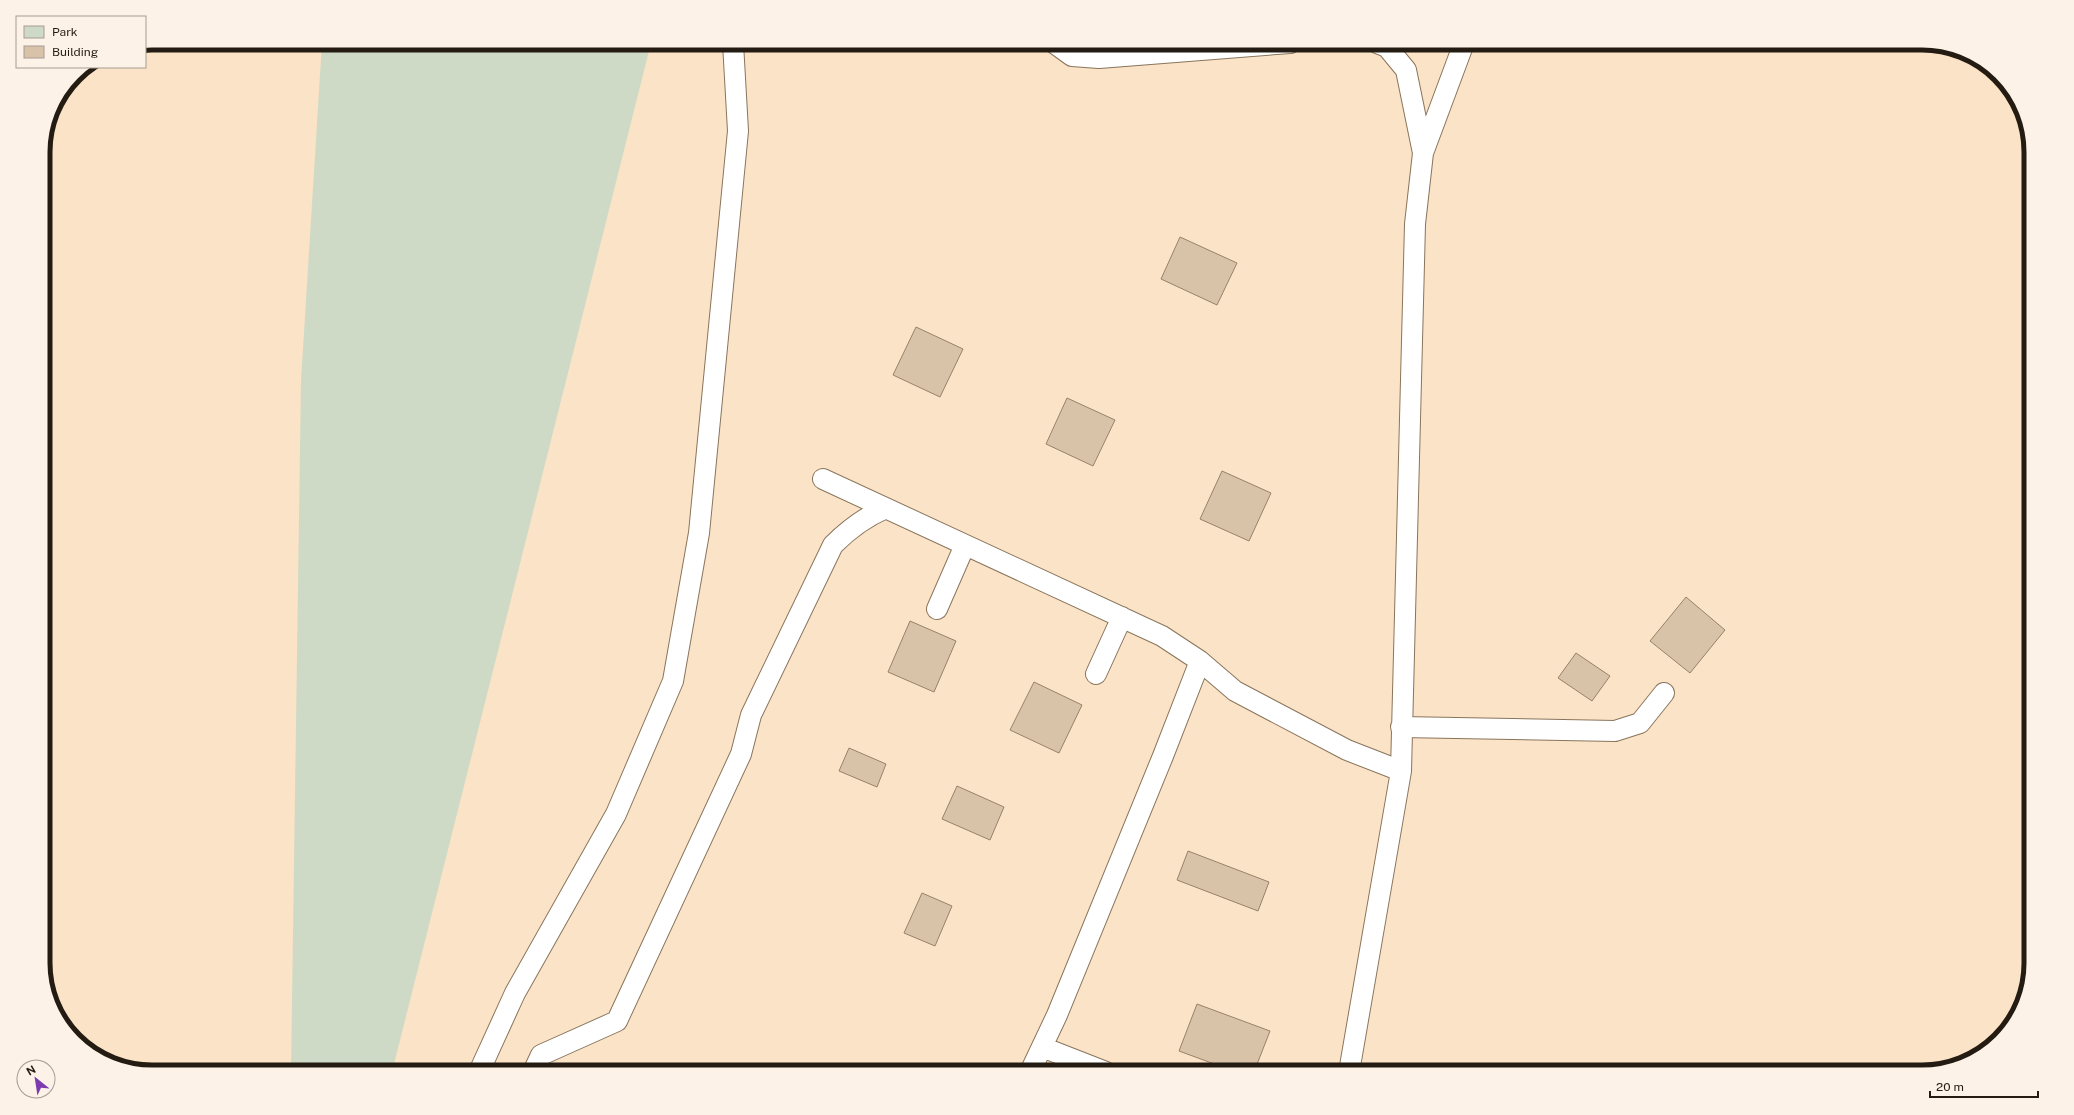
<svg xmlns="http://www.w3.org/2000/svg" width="2074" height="1115" viewBox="0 0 2074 1115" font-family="'Public Sans',sans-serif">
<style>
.green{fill:#cedac5}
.building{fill:#d9c3a8;stroke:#978269}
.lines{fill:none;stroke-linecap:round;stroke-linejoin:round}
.service-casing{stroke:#89755c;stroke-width:22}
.service{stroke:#fff;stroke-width:20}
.rim{fill:none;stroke:#241c12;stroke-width:5}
</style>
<rect width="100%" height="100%" fill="#fae3c7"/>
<path class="green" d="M322 43H651L392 1072H291L301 381Z"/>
<path class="building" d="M1180 237 1237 263 1217 305 1161 279Z
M916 327 963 349 940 397 893 375Z
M1067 398 1115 420 1093 466 1046 444Z
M1222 471 1271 493 1249 541 1200 519Z
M1686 597 1725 630 1690 673 1650 641Z
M910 621 956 641 934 692 888 672Z
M1576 653 1610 676 1592 701 1558 678Z
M1034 682 1082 705 1059 753 1010 730Z
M849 748 886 764 877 787 839 771Z
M957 786 1004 807 990 840 942 819Z
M1188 851 1269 882 1258 911 1177 880Z
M922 893 952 906 935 946 904 933Z
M1197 1004 1270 1031 1254 1072H1236L1179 1051Z"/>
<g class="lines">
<defs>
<path id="service" d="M1054 43 1072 56 1099 58 1290 43
M1377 43 1387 47 1406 70 1423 153
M823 479 1162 636 1200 661 1235 691 1347 750 1401 771
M937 609 965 545
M1096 674 1122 617
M1401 727 1615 731 1640 723 1664 693
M1042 1047 1106 1072
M479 1072 515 993 616 814 673 681 699 533 738 131 733 43
M533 1072 541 1055 617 1021 741 754 751 715 833 545C849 529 865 517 886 508
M1030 1072 1057 1015 1163 756 1200 661
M1349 1072 1401 771 1415 224 1423 153 1464 43"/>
</defs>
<use href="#service" class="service-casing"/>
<use href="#service" class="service"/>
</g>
<path d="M0 0H2074V1115H0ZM152 50H1922A102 102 0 0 1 2024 152V963A102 102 0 0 1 1922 1065H152A102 102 0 0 1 50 963V152A102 102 0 0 1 152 50Z" fill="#fcf2e7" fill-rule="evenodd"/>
<path class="rim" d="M152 50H1922A102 102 0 0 1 2024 152V963A102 102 0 0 1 1922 1065H152A102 102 0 0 1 50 963V152A102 102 0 0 1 152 50Z"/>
<rect x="16" y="16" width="130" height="52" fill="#fcf2e7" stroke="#a69c92"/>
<rect x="24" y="26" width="20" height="12" fill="#cedac5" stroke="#a69c92"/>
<text x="52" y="36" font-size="12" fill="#241c12">Park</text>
<rect x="24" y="46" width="20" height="12" fill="#d9c3a8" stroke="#a69c92"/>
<text x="52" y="56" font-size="12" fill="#241c12">Building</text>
<g transform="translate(36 1079) rotate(330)"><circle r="19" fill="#fcf2e7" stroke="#a69c92"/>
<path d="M0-3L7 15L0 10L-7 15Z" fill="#7e3baf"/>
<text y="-6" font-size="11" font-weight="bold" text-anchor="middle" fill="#241c12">N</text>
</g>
<path d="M1930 1091v6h108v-6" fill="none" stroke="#241c12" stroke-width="2"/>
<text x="1936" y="1091" font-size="12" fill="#241c12" stroke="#fcf2e7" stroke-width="3" paint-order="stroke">20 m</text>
</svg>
